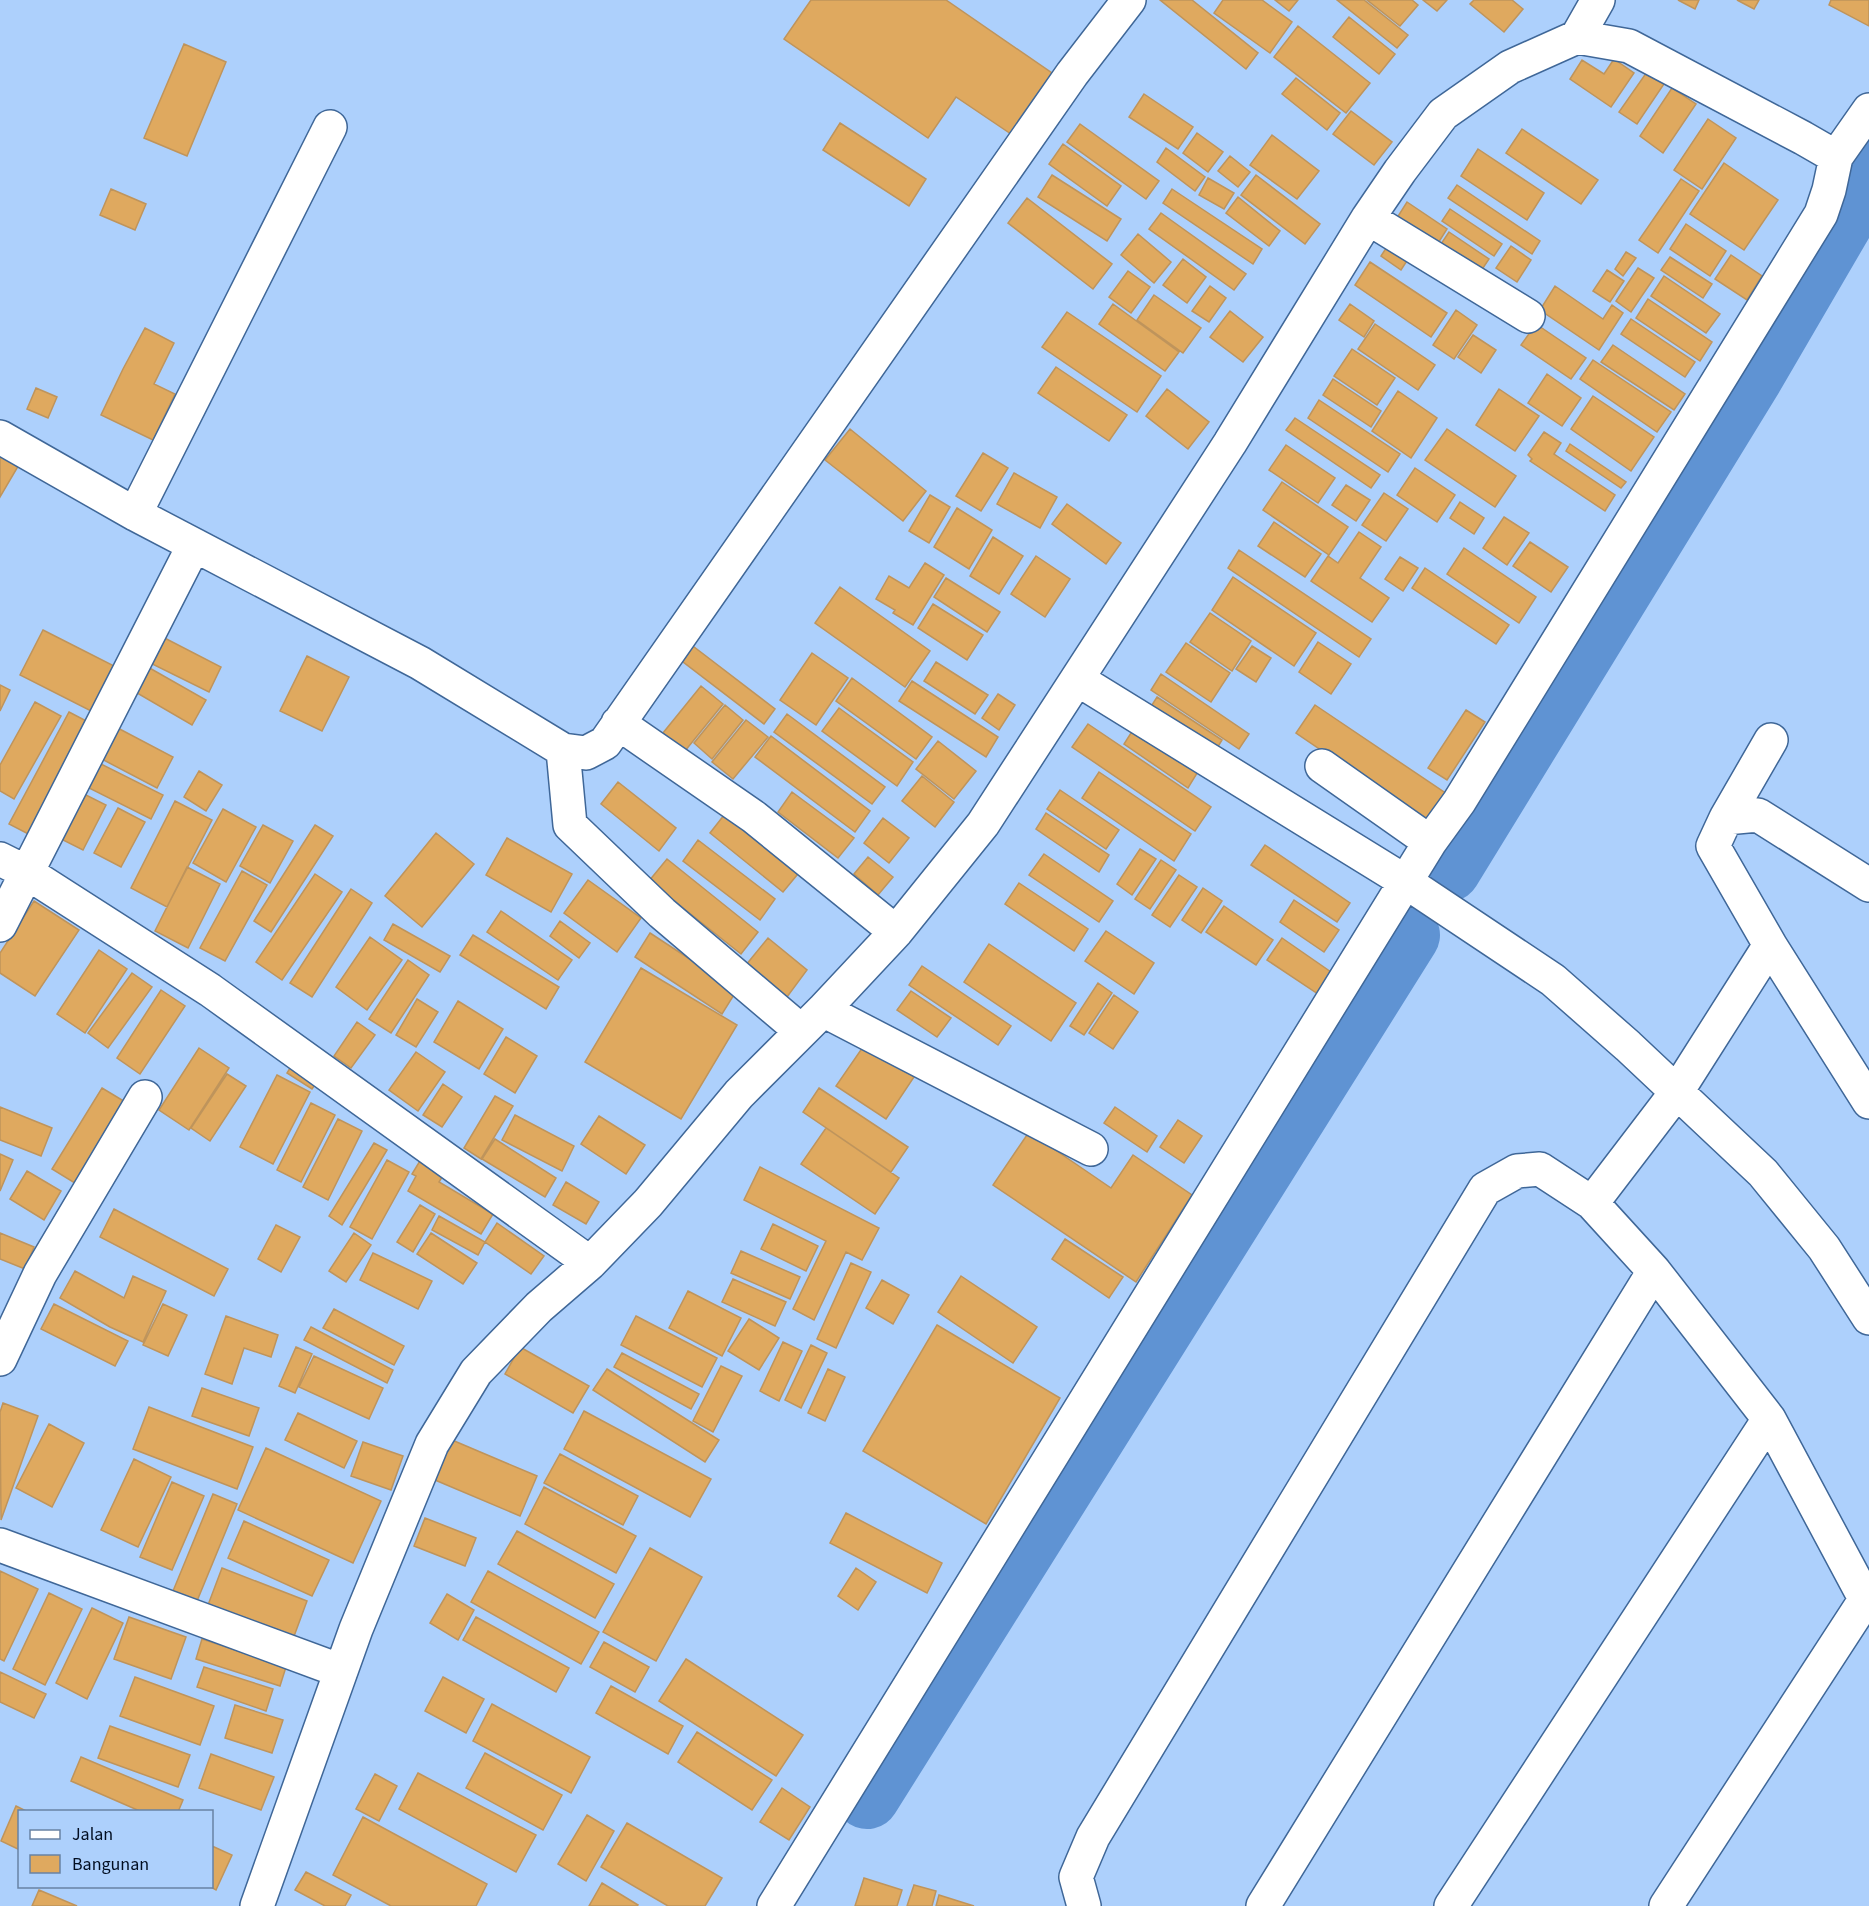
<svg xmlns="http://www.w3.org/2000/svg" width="1869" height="1906" viewBox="0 0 1869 1906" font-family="'Source Sans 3',sans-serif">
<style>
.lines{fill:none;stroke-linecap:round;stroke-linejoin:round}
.river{stroke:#5f93d3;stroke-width:66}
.building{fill:#dfa95f;stroke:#bf945b;stroke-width:1.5}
.minor-casing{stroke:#3f6798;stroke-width:36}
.minor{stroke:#fff;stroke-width:33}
</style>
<rect width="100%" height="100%" fill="#add0fc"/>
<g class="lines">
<path class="river" d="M1448 869 1751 375 1850 205 1869 167
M867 1796 1407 935"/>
</g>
<path class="building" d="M811 0H946L1052 73 1011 134 956 97 928 138 784 39Z
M1160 0H1192L1258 53 1246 69Z
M1223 0H1262L1292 22 1270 53 1214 13Z
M1275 0H1298L1289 11Z
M1337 0H1364L1408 35 1397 48Z
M1367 0H1412L1418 5 1400 26Z
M1423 0H1447L1437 11Z
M1474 0H1512L1523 9 1504 32 1470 4Z
M1678 0H1699L1695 9Z
M1737 0H1759L1754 9Z
M1831 0H1869V26L1829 5Z
M1349 17 1395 54 1379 74 1333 37Z
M1298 26 1370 83 1346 113 1274 57Z
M184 44 226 62 187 156 144 138Z
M1614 59 1634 73 1611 107 1570 79 1582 60 1604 74Z
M1649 69 1666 81 1637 124 1619 112Z
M1296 78 1340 113 1327 130 1282 94Z
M1672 88 1696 104 1663 153 1640 136Z
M1144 94 1193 127 1178 149 1129 117Z
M1351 111 1392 142 1374 165 1333 134Z
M1708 119 1736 138 1702 189 1674 170Z
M840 123 926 179 909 206 823 150Z
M1080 124 1159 181 1146 199 1067 142Z
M1522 129 1598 180 1581 204 1506 153Z
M1197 133 1223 152 1208 172 1183 153Z
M1272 135 1319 171 1297 199 1250 165Z
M1063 144 1121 186 1107 206 1049 164Z
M1166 148 1205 177 1195 191 1157 162Z
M1478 149 1544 193 1527 220 1461 176Z
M1230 156 1250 172 1238 187 1218 171Z
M1724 163 1778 200 1744 250 1690 214Z
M1052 175 1121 219 1107 241 1038 197Z
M1256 175 1320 224 1305 244 1241 195Z
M1208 178 1234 193 1224 209 1199 195Z
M1681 179 1699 191 1658 253 1639 240Z
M1457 185 1540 241 1532 254 1448 198Z
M111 189 146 204 135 230 100 215Z
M1172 189 1262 249 1253 264 1163 203Z
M1238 197 1280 231 1269 246 1226 213Z
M1027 198 1112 264 1093 289 1008 223Z
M1407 202 1447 229 1435 248 1395 221Z
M1450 209 1502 244 1494 256 1442 221Z
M1161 213 1246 274 1234 290 1149 229Z
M1686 224 1726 251 1710 276 1670 249Z
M1449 232 1489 259 1479 274 1439 247Z
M1138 234 1171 262 1154 283 1121 255Z
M1394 236 1414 250 1401 270 1381 256Z
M1511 246 1531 260 1517 282 1496 268Z
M1626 252 1636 258 1623 276 1615 269Z
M1731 255 1762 276 1747 300 1715 279Z
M1670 257 1712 284 1703 298 1661 270Z
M1183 259 1206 277 1187 303 1163 285Z
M1370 262 1447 313 1431 337 1355 285Z
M1638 268 1654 278 1631 312 1616 301Z
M1607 270 1624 281 1610 302 1593 291Z
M1128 271 1150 287 1131 313 1109 297Z
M1664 276 1720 314 1706 333 1651 296Z
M1210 286 1226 298 1209 322 1192 311Z
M1555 286 1603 319 1612 305 1623 313 1599 350 1540 310Z
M1154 295 1201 328 1183 353 1137 320Z
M1648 299 1712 342 1700 361 1636 318Z
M1113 304 1179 352 1165 371 1099 324Z
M1350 304 1374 321 1364 337 1339 320Z
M1456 310 1477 325 1454 359 1433 345Z
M1230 311 1263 337 1243 362 1210 337Z
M1067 312 1161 376 1137 412 1042 347Z
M1631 319 1695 362 1685 377 1621 334Z
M1375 324 1435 365 1418 390 1358 349Z
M1536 324 1586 358 1571 379 1521 345Z
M145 328 174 343 154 384 175 394 153 440 101 415 123 369Z
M1473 335 1496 350 1481 373 1458 357Z
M1613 345 1685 394 1674 410 1601 362Z
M1352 349 1395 378 1377 405 1334 376Z
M1593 360 1671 412 1657 432 1580 379Z
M1056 367 1127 415 1109 441 1038 393Z
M1547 374 1581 398 1562 426 1528 403Z
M1333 379 1381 411 1371 427 1323 395Z
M36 388 57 397 48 418 27 409Z
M1167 389 1209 422 1188 449 1146 416Z
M1499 389 1539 416 1515 451 1476 425Z
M1398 391 1437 418 1411 458 1372 431Z
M1593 396 1654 437 1631 471 1571 429Z
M1319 400 1400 454 1388 472 1308 418Z
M1295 418 1380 475 1371 488 1286 430Z
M850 429 926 491 903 521 825 460Z
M1447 429 1516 476 1495 507 1425 460Z
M1544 432 1561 443 1554 454 1615 495 1605 511 1530 461 1532 459 1528 455Z
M1570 444 1626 482 1621 488 1566 451Z
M1286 445 1335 478 1318 503 1269 470Z
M0 451 20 463 0 497Z
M983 453 1008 468 981 511 956 496Z
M1415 468 1455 495 1437 522 1397 495Z
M1014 473 1057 497 1040 528 997 504Z
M1282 482 1348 527 1329 555 1263 510Z
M1346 485 1370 500 1356 521 1332 505Z
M1384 493 1408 509 1386 541 1362 525Z
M930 495 950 507 929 543 909 531Z
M1460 502 1484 518 1474 534 1450 518Z
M1067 504 1121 543 1106 564 1052 524Z
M957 508 992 530 969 569 934 547Z
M1504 517 1529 533 1507 565 1483 548Z
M1274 522 1321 554 1305 577 1258 546Z
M1359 532 1381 547 1360 578 1389 598 1372 622 1311 581 1328 556 1338 563Z
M993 537 1023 556 999 594 970 576Z
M1530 542 1568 567 1551 592 1513 566Z
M1464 548 1536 597 1519 623 1447 574Z
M1239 550 1371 639 1359 657 1228 568Z
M1036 556 1070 579 1045 617 1011 594Z
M1400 557 1418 568 1403 591 1385 579Z
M925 563 944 575 913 625 893 613 895 610 876 599 889 576 909 588Z
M1425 568 1509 625 1496 644 1412 588Z
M1233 577 1316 633 1294 666 1212 610Z
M946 578 1000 612 987 632 934 597Z
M840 587 930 651 905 687 815 623Z
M933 604 983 635 967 660 918 628Z
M1210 613 1251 641 1232 671 1190 642Z
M43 630 120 669 97 714 20 675Z
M151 631 221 667 209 692 138 657Z
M685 640 775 709 764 724 674 655Z
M1318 642 1351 664 1331 694 1299 672Z
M1186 643 1230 673 1211 702 1166 672Z
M1252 646 1271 658 1256 682 1236 669Z
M812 653 848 678 816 725 780 700Z
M307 656 349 677 322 731 280 711Z
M139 662 206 700 192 725 125 686Z
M936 662 988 695 975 714 924 681Z
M1161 674 1249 734 1239 749 1151 690Z
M852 678 932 737 916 759 836 701Z
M912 681 998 737 986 757 899 701Z
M0 685 10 690 0 711Z
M701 686 723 704 685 751 663 733Z
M998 694 1015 705 999 730 982 718Z
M1157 697 1222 740 1210 760 1145 716Z
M35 702 61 716 14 799 0 791V765Z
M725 705 743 720 712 759 694 743Z
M1315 705 1447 794 1428 823 1296 733Z
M839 708 913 762 897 786 822 731Z
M1466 710 1485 722 1447 780 1428 768Z
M69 712 96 726 36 838 9 824Z
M787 714 885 787 872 804 774 732Z
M746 720 768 737 733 779 712 762Z
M1138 722 1202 765 1188 788 1124 744Z
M1088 724 1211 807 1195 831 1072 747Z
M112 725 173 757 157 788 96 756Z
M771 736 870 811 855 832 755 757Z
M938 741 976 771 954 799 916 769Z
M93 760 163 795 151 819 81 784Z
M199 771 222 785 206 811 184 797Z
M1099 772 1191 834 1174 861 1082 798Z
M922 776 954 802 935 827 902 801Z
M618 782 676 828 659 851 601 804Z
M74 789 106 805 83 850 51 834Z
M1060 790 1119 830 1106 849 1047 809Z
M792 792 854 838 838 858 778 812Z
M175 801 212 820 167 907 131 888Z
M118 808 145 822 121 867 94 853Z
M223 809 256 827 226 882 193 863Z
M728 810 802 869 783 892 710 833Z
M1046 813 1109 855 1099 872 1036 829Z
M883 818 909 838 889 863 864 843Z
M263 825 293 841 270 883 240 866Z
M315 825 333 836 271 932 254 921Z
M436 833 474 864 422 927 385 896Z
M507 838 572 874 551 912 486 875Z
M698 840 775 899 760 920 683 861Z
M1265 845 1350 903 1337 922 1251 865Z
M1140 849 1156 859 1132 895 1117 884Z
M1044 854 1113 901 1099 922 1029 875Z
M868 857 893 877 878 895 854 874Z
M667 859 758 932 741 954 649 881Z
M1161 860 1176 870 1150 909 1135 899Z
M187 867 220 884 188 948 155 931Z
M242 871 267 885 225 961 200 948Z
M315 874 342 892 282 980 256 962Z
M1179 875 1197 887 1170 927 1152 915Z
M588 880 641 918 617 952 564 913Z
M1019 883 1088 929 1074 951 1005 904Z
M1203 888 1222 901 1201 933 1182 920Z
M351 889 372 903 312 997 290 983Z
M1294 900 1339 930 1324 952 1280 922Z
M34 901 79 930 35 996 0 973V953Z
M1224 906 1273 940 1256 965 1206 932Z
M501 911 572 960 558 980 487 932Z
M560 921 590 943 579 958 550 936Z
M393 924 450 956 440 972 384 940Z
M1106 931 1154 963 1134 994 1085 961Z
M650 933 737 990 722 1014 635 957Z
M473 935 559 987 546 1009 460 955Z
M370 937 402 960 367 1010 336 987Z
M768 938 807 970 787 997 746 965Z
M1282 938 1341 979 1327 1000 1267 960Z
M989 944 1076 1003 1051 1041 964 982Z
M99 950 127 969 85 1033 57 1014Z
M408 960 429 975 391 1033 369 1019Z
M922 966 1011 1026 998 1045 909 985Z
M641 968 737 1025 681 1119 585 1062Z
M132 973 152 987 108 1048 88 1033Z
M1098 983 1112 993 1084 1035 1070 1026Z
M161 990 185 1006 140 1074 117 1058Z
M911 991 951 1018 937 1037 897 1010Z
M1114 995 1138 1012 1113 1049 1089 1033Z
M417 999 438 1012 416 1047 396 1035Z
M458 1001 503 1029 479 1069 434 1042Z
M357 1022 375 1035 351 1068 334 1056Z
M506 1037 537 1056 515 1093 484 1074Z
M865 1044 914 1077 886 1119 836 1086Z
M199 1048 229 1068 189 1130 159 1110Z
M416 1052 445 1072 418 1111 389 1090Z
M295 1060 321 1076 312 1089 287 1073Z
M227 1074 246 1086 210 1141 191 1128Z
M277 1075 310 1092 273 1164 240 1147Z
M443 1084 462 1097 442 1127 423 1115Z
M102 1088 127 1103 78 1185 52 1169Z
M819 1088 908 1147 891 1172 803 1112Z
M495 1096 513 1106 481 1159 464 1148Z
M311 1103 335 1115 301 1182 277 1170Z
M0 1107 52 1128 41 1156 0 1140Z
M1115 1107 1157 1136 1147 1152 1104 1123Z
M515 1115 574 1146 562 1171 502 1140Z
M599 1116 645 1145 626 1174 581 1144Z
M338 1119 362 1131 328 1200 303 1187Z
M1178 1120 1202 1136 1184 1163 1160 1147Z
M826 1128 899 1178 875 1214 801 1164Z
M1029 1132 1111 1188 1133 1155 1192 1195 1136 1282 993 1185Z
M495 1139 556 1178 545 1197 482 1159Z
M374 1143 387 1150 342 1225 329 1216Z
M426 1151 450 1164 439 1182 493 1214 481 1234 408 1191 416 1176 412 1174Z
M0 1154 13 1160 0 1191Z
M387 1160 409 1172 372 1239 350 1227Z
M760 1167 879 1228 862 1260 846 1252 814 1320 793 1309 826 1241 744 1200Z
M27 1171 61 1191 44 1220 10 1199Z
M566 1182 599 1202 586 1224 553 1205Z
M420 1205 435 1214 413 1252 397 1242Z
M114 1209 228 1269 214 1296 100 1237Z
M439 1216 485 1242 478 1255 432 1230Z
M497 1223 544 1256 531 1274 485 1242Z
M773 1224 818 1246 806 1271 761 1249Z
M276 1225 300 1237 281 1272 258 1259Z
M0 1233 34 1247 25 1269 0 1259Z
M354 1233 371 1245 346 1282 329 1271Z
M431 1233 477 1263 463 1284 417 1254Z
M1065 1239 1123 1277 1109 1298 1052 1259Z
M741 1251 800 1277 790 1299 731 1273Z
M373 1253 432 1281 418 1309 360 1280Z
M851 1263 871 1272 836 1348 817 1339Z
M75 1271 124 1298 133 1276 166 1291 143 1342 110 1327 60 1298Z
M961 1276 1037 1327 1013 1363 938 1312Z
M733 1279 786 1302 775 1326 722 1302Z
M882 1280 909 1295 893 1324 866 1308Z
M688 1291 741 1318 722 1356 669 1328Z
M54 1304 128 1341 115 1366 41 1329Z
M163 1304 187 1315 168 1356 143 1345Z
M334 1309 404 1346 394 1365 323 1328Z
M226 1316 278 1335 271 1357 244 1348 232 1384 205 1374Z
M636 1316 717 1358 702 1387 621 1345Z
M749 1319 779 1338 759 1370 728 1351Z
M937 1325 1060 1398 986 1524 863 1451Z
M311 1327 393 1370 387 1383 304 1340Z
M783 1342 802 1351 779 1401 760 1391Z
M811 1345 827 1353 801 1408 785 1400Z
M296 1347 312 1354 295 1393 279 1386Z
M520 1347 589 1386 573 1413 505 1374Z
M622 1353 699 1394 691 1409 614 1367Z
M314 1356 383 1388 369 1419 299 1387Z
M721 1366 742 1376 713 1432 693 1421Z
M607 1369 719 1440 705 1462 593 1390Z
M828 1369 845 1377 825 1421 808 1413Z
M202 1388 259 1408 249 1436 192 1416Z
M3 1403 38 1416 1 1520 0 1412Z
M149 1407 253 1447 237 1489 133 1449Z
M584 1411 711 1479 690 1517 564 1449Z
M298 1413 357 1441 344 1468 285 1440Z
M49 1424 84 1443 52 1507 16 1488Z
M452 1440 537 1476 520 1516 435 1480Z
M363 1442 403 1456 391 1490 351 1476Z
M266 1448 381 1501 353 1563 238 1510Z
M560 1454 638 1496 623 1525 544 1483Z
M134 1459 171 1477 138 1547 101 1530Z
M172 1482 204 1496 172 1570 140 1557Z
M544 1487 636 1536 616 1573 525 1524Z
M213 1494 237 1504 197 1601 173 1591Z
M846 1513 942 1563 927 1593 830 1543Z
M425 1518 476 1538 465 1566 414 1546Z
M244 1521 329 1560 312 1596 228 1558Z
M517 1531 614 1584 595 1618 498 1564Z
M650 1548 702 1577 656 1661 603 1632Z
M222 1568 307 1601 293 1639 208 1605Z
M856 1568 876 1582 858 1610 838 1596Z
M0 1571 38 1589 4 1661 0 1659Z
M488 1571 599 1632 581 1664 471 1602Z
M49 1593 82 1609 45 1685 13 1669Z
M447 1594 474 1610 458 1640 430 1623Z
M92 1608 123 1623 87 1699 56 1683Z
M129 1617 186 1637 171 1679 114 1659Z
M476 1617 569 1668 556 1692 463 1640Z
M202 1639 286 1667 280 1686 196 1659Z
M604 1642 649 1667 635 1692 590 1667Z
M686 1659 803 1735 776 1776 659 1701Z
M204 1667 273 1689 266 1711 197 1687Z
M0 1672 46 1694 34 1718 0 1702Z
M135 1677 214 1706 200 1745 120 1716Z
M443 1677 484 1699 466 1733 425 1711Z
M611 1686 683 1726 668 1754 596 1713Z
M492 1704 590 1757 571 1793 473 1741Z
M235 1705 283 1720 272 1753 225 1738Z
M110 1726 190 1755 178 1787 98 1758Z
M697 1732 772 1780 752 1810 678 1762Z
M485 1753 562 1795 543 1830 466 1788Z
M211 1754 274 1777 261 1810 199 1788Z
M81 1757 183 1800 178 1812H142L71 1781Z
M418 1773 536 1835 516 1872 399 1809Z
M375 1774 397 1786 379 1821 356 1809Z
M782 1788 810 1807 789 1840 760 1822Z
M16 1806 28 1812H20V1850L1 1841Z
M587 1815 614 1831 586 1881 558 1864Z
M363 1817 487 1884 476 1906H391L333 1875Z
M627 1823 722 1878 705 1906H668L601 1867Z
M212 1846 232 1855 216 1890 209 1886H212Z
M306 1872 351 1895 345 1906H325L295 1890Z
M864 1878 902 1890 897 1906H855Z
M602 1883 638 1905 637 1906H589Z
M914 1885 936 1891 932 1906H907Z
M39 1890 77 1906H32Z
M939 1895 974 1906H936Z"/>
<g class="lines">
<defs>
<path id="minor" d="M1577 37 1598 0
M1368 218 1528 316
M0 437 135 514 420 663 563 750 586 753 605 743 1072 74 1129 0
M135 514 330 127
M1077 679 1406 882 1553 980 1628 1046 1763 1173 1824 1248 1869 1318
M618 723 754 817 896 932
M563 750 570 825 662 913 801 1031
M1322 766 1430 842
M1726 818 1771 740
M0 859 26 872 210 990 590 1263
M0 925 194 545
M1770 945 1713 846 1726 818 1758 815 1869 885
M823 1010 1091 1149
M1592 1203 1676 1093 1770 945 1869 1102
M1654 1271 1769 1419 1869 1606
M0 1359 40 1274 145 1097
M0 1545 341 1671
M257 1906 356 1629 432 1444 476 1372 539 1307 590 1263 648 1203 739 1094 823 1010 896 932 983 824 1230 443 1368 218 1400 171 1443 114 1510 67 1577 37 1629 46 1803 138 1836 157 1869 110
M774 1906 1430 842 1459 802 1821 214 1829 190 1836 157
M1084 1906 1076 1877 1093 1837 1485 1189 1517 1171 1540 1169 1592 1203 1654 1271 1263 1906
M1451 1906 1769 1419
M1666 1906 1865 1600"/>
</defs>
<use href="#minor" class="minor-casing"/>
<use href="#minor" class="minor"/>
</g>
<rect x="18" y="1810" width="195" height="78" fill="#add0fc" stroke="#6882a4" stroke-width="1.5"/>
<rect x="30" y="1830" width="30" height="9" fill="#ffffff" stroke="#6882a4" stroke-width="1.5"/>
<text x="72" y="1840" font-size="18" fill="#010d20">Jalan</text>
<rect x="30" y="1855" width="30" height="18" fill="#dfa95f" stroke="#6882a4" stroke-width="1.5"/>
<text x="72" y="1870" font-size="18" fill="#010d20">Bangunan</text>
</svg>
